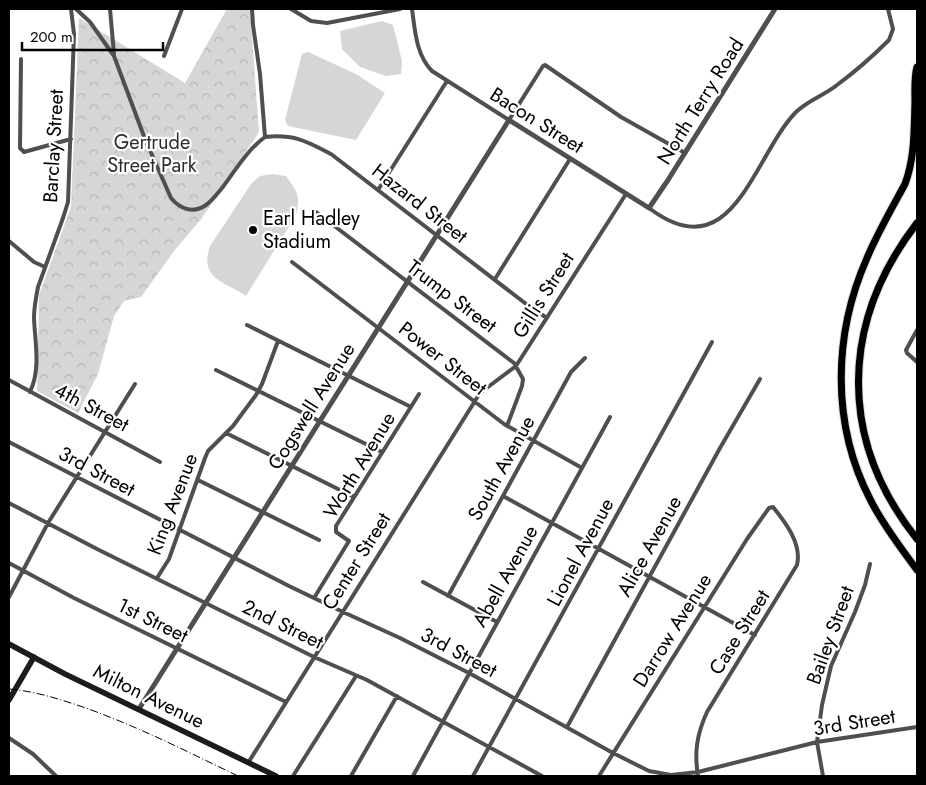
<svg xmlns="http://www.w3.org/2000/svg" width="926" height="785" viewBox="0 0 926 785" font-family="Jost,sans-serif">
<style>
.park{fill:url(#park-crowns)}
.garden{fill:#d6d6d6}
.lines{fill:none;stroke-linecap:round;stroke-linejoin:round}
.motorway-casing{stroke:#dbdbdb;stroke-width:9}
.minor{stroke:#4f4f4f;stroke-width:4}
.tertiary{stroke:#4f4f4f;stroke-width:5}
.secondary{stroke:#1c1c1c;stroke-width:5.5}
.motorway{stroke:#000;stroke-width:7}
.rail{stroke:#000;stroke-width:1;stroke-dasharray:8 2.5 1 2.5;stroke-linecap:butt}
.poi-dot{fill:#000;stroke:#fff;stroke-width:2}
.labels{text-anchor:middle;stroke-width:4.5;stroke-linejoin:round;paint-order:stroke}
.street-label{font-size:20px;fill:#000;stroke:#fff}
.park-label{font-size:20px;fill:#2d2d2d;stroke:#fff}
.poi-label{font-size:20px;fill:#000;stroke:#fff;text-anchor:start}
</style>
<defs>
<pattern id="park-crowns" width="20" height="18" patternUnits="userSpaceOnUse" patternTransform="scale(1.25)"><rect width="20" height="18" fill="#d6d6d6"/><path d="M2 6a3 3 0 1 1 6 0M12 15a3 3 0 1 1 6 0" fill="none" stroke="#b6b6b6"/></pattern>
</defs>
<rect width="100%" height="100%" fill="#fff"/>
<path class="park" d="M227 9H250L259 132 202 218 174 251 141 297 124 301 114 316 98 374 78 413 37 391 39 295 71 207 79 18 185 83Z"/>
<path class="garden" d="M382 21 393 25 402 61 401 74 386 76 360 67 342 49 340 31Z
M308 52 356 74 385 93 356 140 288 126 285 120 302 54Z
M272 174 286 176C297 192 301 195 296 215L246 296C224 281 199 279 210 246L251 184 260 176Z"/>
<g class="lines">
<defs>
<path id="motorway" d="M917 67C914 78 915 90 915 102 914 130 915 157 905 184 892 208 878 232 867 258 833 335 831 425 871 501 883 525 901 548 917 570
M917 223C840 323 838 440 917 539"/>
</defs>
<use href="#motorway" class="motorway-casing"/>
<path class="minor" d="M76 9 90 22 114 56 145 139 171 198C180 209 193 214 206 205 212 201 217 194 222 188 235 171 247 150 265 137
M110 9 114 54
M252 9 253 25 260 74 265 137
M291 9 311 21 327 23 400 9
M412 9C415 30 416 55 432 71L509 120 543 66 545 65 621 117 685 153
M164 56 182 9
M21 59 20 148 24 152 71 139
M265 137C294 134 306 141 331 154L530 307 547 318
M378 190 447 81
M649 208C733 272 753 156 796 112 808 100 825 95 837 85 856 71 873 56 889 40L893 29 888 9
M316 212 514 363 523 379 522 386 507 426
M9 241 34 262 45 267
M292 262 504 424 582 468
M495 279 570 159
M247 325 411 407
M917 330 906 350 907 353 917 362
M216 370 382 452
M9 380 160 462
M30 392C41 369 35 343 34 318 34 308 36 297 38 287L63 218 68 202 74 34 71 9
M226 433 354 497
M9 442 289 586 343 612 400 638 469 673 613 753 649 771 671 775 698 772 817 742 917 727
M198 480 319 540
M503 496 755 635
M9 503 97 549 314 657 367 680 542 776
M9 563 74 598 286 702
M157 578 169 559 205 458 208 451 233 426 256 395 262 384 278 341
M423 582 497 622
M448 596 571 372 585 358
M9 597 48 523 135 384
M314 598 349 541 336 532V526L419 394
M567 727 720 448 760 379
M9 738 33 754 56 776
M248 763 480 393 516 366 626 194
M293 776 356 676
M351 776 397 696
M413 776 610 417
M473 776 712 342
M599 776 747 539 769 508 773 507C786 523 802 544 797 565L707 712C697 734 694 752 698 776
M823 776 817 742 822 705 831 666 855 612 865 585 870 564"/>
<path class="tertiary" d="M139 709 509 120 649 208 668 180 775 9"/>
<path class="secondary" d="M9 644 65 674 276 776
M9 700 34 657"/>
<use href="#motorway" class="motorway"/>
<path class="rail" d="M9 689C33 691 56 698 80 706 135 725 186 751 238 776"/>
</g>
<circle class="poi-dot" cx="253" cy="230" r="5"/>
<g class="labels">
<g class="street-label">
<text transform="translate(700 101) rotate(-58)" y="7">North Terry Road</text>
<text transform="translate(537 120) rotate(32)" y="7">Bacon Street</text>
<text transform="translate(53 146) rotate(-87)" y="7">Barclay Street</text>
<text transform="translate(420 203) rotate(38)" y="7">Hazard Street</text>
<text transform="translate(543 295) rotate(-58)" y="7">Gillis Street</text>
<text transform="translate(452 296) rotate(37)" y="7">Trump Street</text>
<text transform="translate(443 358) rotate(38)" y="7">Power Street</text>
<text transform="translate(311 406) rotate(-58)" y="7">Cogswell Avenue</text>
<text transform="translate(92 407) rotate(28)" y="7">4th Street</text>
<text transform="translate(359 465) rotate(-59)" y="7">Worth Avenue</text>
<text transform="translate(501 468) rotate(-61)" y="7">South Avenue</text>
<text transform="translate(97 471) rotate(28)" y="7">3rd Street</text>
<text transform="translate(172 504) rotate(-69)" y="7">King Avenue</text>
<text transform="translate(649 546) rotate(-61)" y="7">Alice Avenue</text>
<text transform="translate(580 552) rotate(-62)" y="7">Lionel Avenue</text>
<text transform="translate(356 561) rotate(-58)" y="7">Center Street</text>
<text transform="translate(505 576) rotate(-61)" y="7">Abell Avenue</text>
<text transform="translate(153 620) rotate(26)" y="7">1st Street</text>
<text transform="translate(283 624) rotate(26)" y="7">2nd Street</text>
<text transform="translate(672 630) rotate(-58)" y="7">Darrow Avenue</text>
<text transform="translate(739 632) rotate(-58)" y="7">Case Street</text>
<text transform="translate(830 635) rotate(-70)" y="7">Bailey Street</text>
<text transform="translate(459 652) rotate(28)" y="7">3rd Street</text>
<text transform="translate(149 696) rotate(26)" y="7">Milton Avenue</text>
<text transform="translate(854 722) rotate(-9)" y="7">3rd Street</text>
</g>
<g class="park-label">
<text x="152" y="149">Gertrude<tspan x="152" dy="23">Street Park</tspan></text>
</g>
<g class="poi-label">
<text x="263" y="225">Earl Hadley<tspan x="263" dy="23">Stadium</tspan></text>
</g>
</g>
<rect width="926" height="785" fill="none" stroke="#000000" stroke-width="20"/>
<path d="M22 42v8h141v-8" fill="none" stroke="#000000" stroke-width="2.5"/>
<text x="30" y="42" font-size="15" fill="#000000" stroke="#ffffff" stroke-width="4" paint-order="stroke">200 m</text>
</svg>
